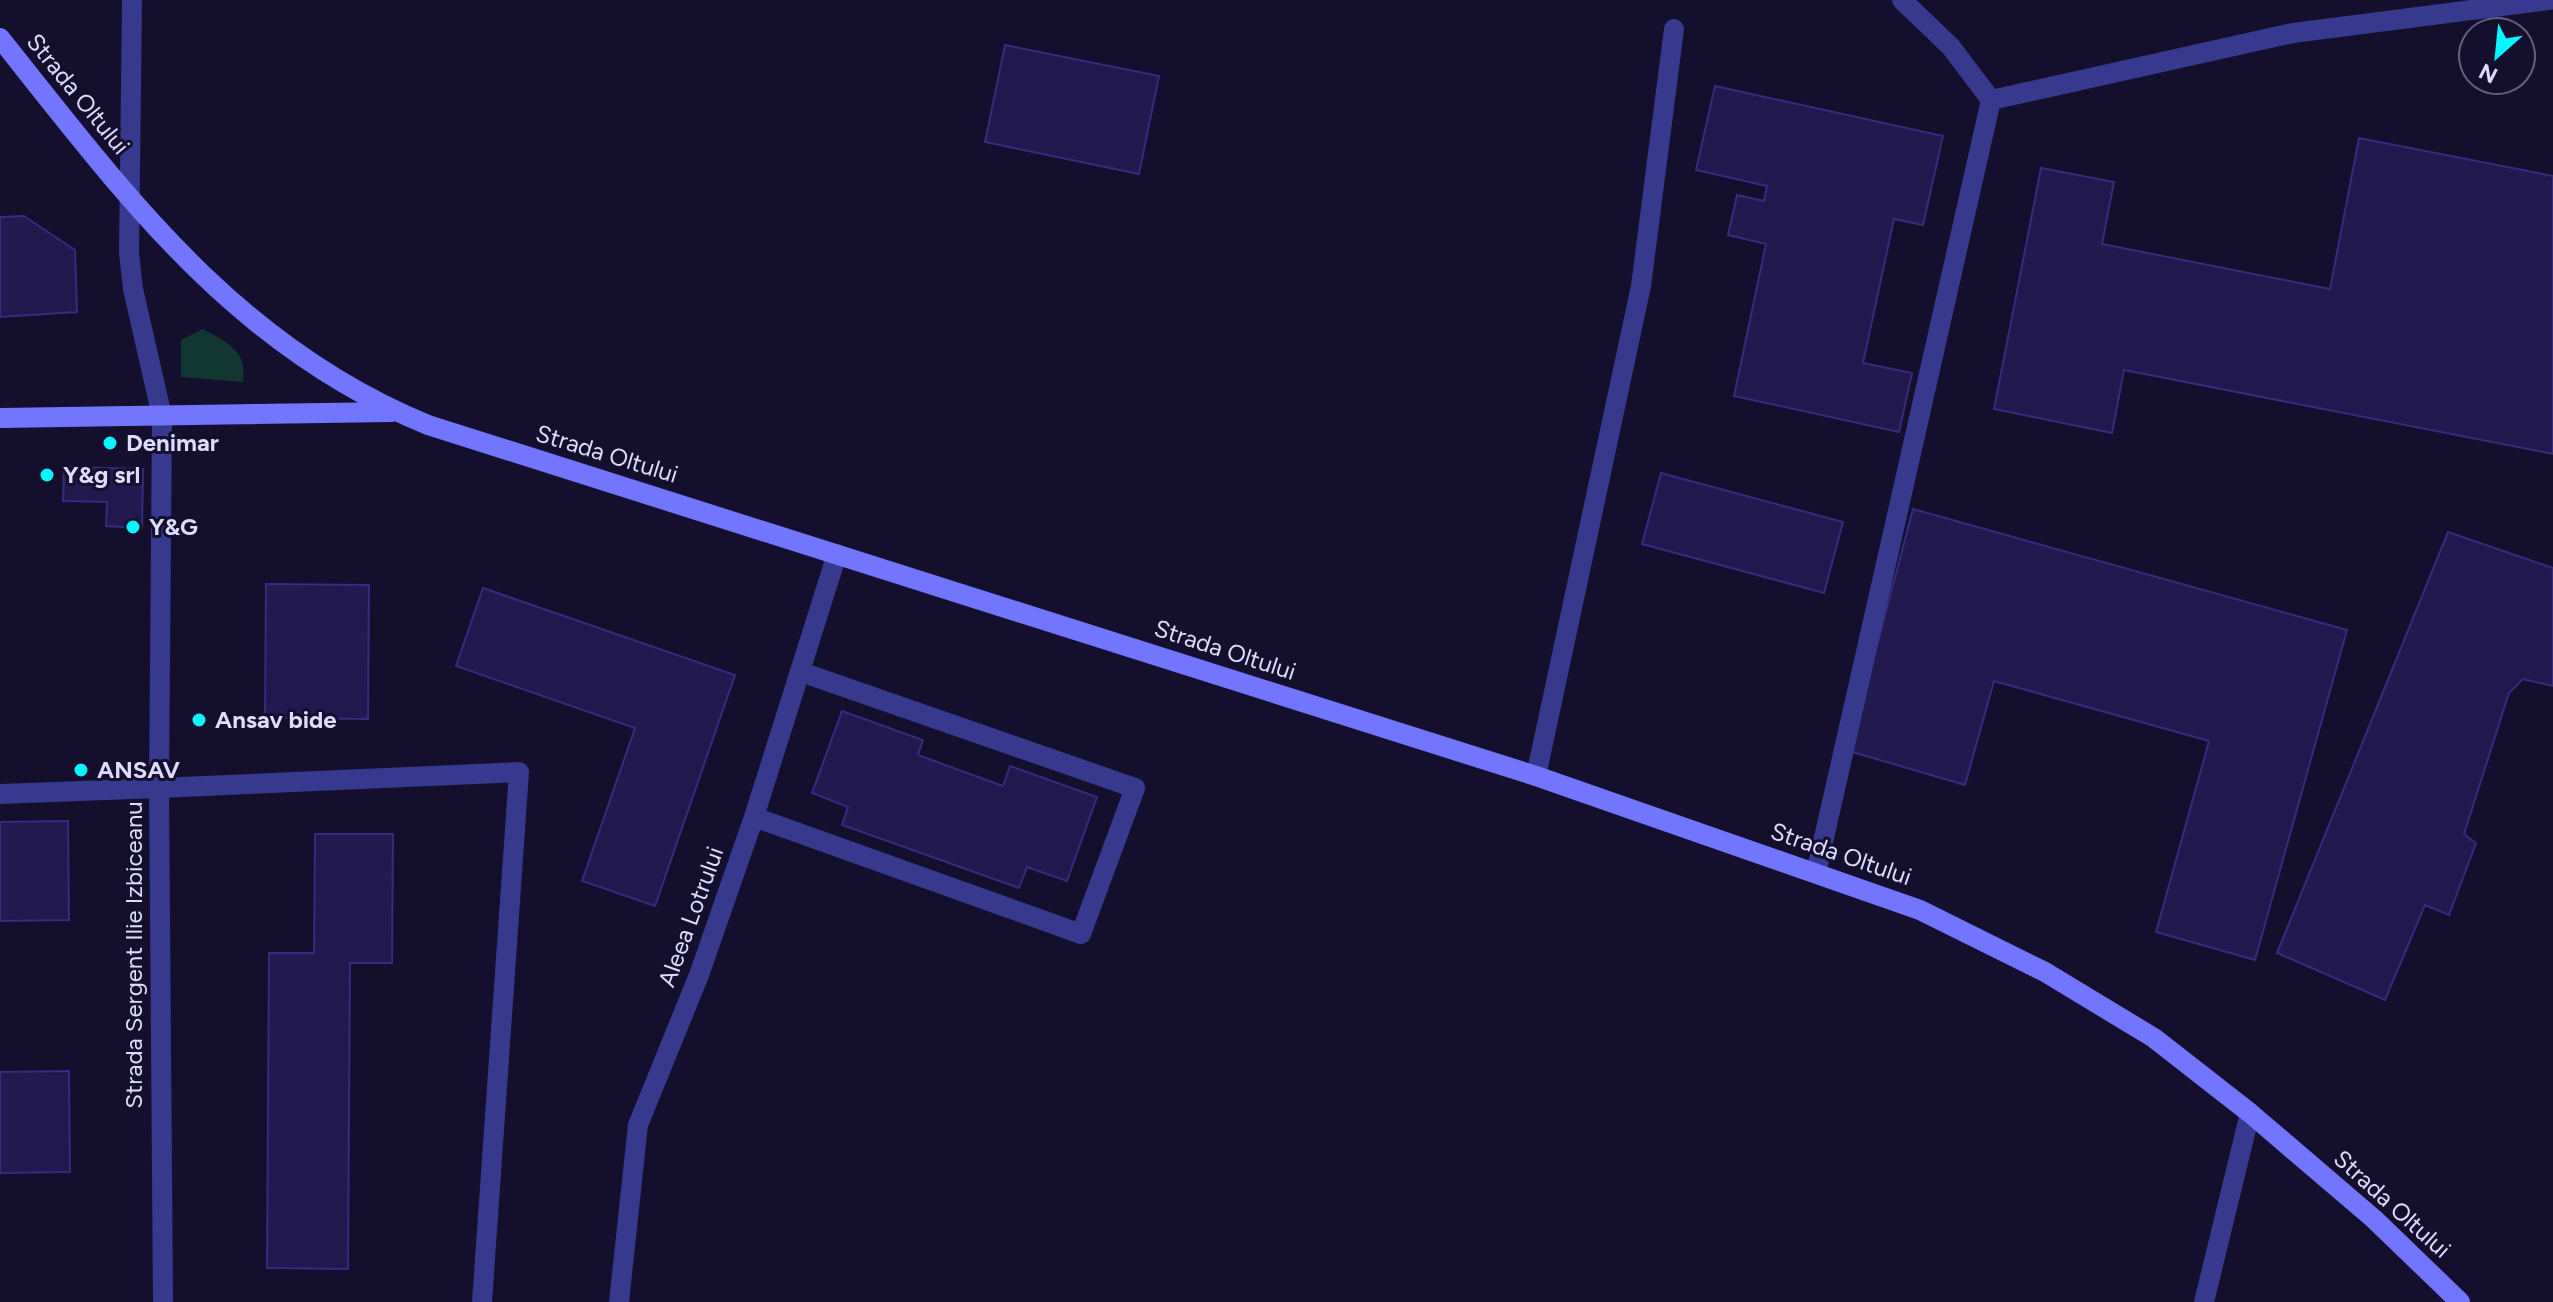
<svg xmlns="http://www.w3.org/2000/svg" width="2553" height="1302" viewBox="0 0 2553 1302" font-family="Figtree,sans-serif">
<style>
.green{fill:#123733}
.building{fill:#221a4f;stroke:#362b7c;stroke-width:2}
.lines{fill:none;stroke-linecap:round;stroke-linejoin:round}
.lane{stroke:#37398e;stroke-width:20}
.street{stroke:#37398e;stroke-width:20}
.secondary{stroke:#7276ff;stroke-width:20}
.poi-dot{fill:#07f5ff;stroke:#130f2c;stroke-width:3}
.labels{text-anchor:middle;stroke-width:6;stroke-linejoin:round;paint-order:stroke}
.street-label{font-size:24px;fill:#dddbff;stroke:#130f2c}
.poi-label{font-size:24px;font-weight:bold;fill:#dddbff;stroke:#130f2c;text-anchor:start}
</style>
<rect width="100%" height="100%" fill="#130f2c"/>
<path class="green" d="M203 329C227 342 248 351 243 382L181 377V340Z"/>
<path class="building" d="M1005 45 1159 76 1139 174 985 142Z
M1715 86 1943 136 1923 225 1894 219 1863 363 1912 373 1899 432 1734 396 1766 244 1728 235 1737 195 1764 201 1767 186 1696 170Z
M2359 138 2553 176V454L2124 370 2112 433 1994 409 2041 168 2114 182 2102 244 2330 289Z
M24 216 75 250 77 312 0 317V217Z
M64 467 143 469 142 528 106 526 107 502 63 501Z
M1661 473 1843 522 1824 593 1642 544Z
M1913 509 2347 630 2255 960 2156 932 2209 741 1994 681 1965 785 1849 751Z
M2448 532 2553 568V686L2523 679 2509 693 2464 834 2476 843 2449 915 2425 905 2385 1000 2277 953Z
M266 584 369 585 368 719 265 718Z
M483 588 735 675 655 906 582 881 635 728 456 666Z
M842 711 923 740 918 755 1003 786 1010 766 1097 797 1067 881 1027 867 1019 888 842 825 848 807 812 793Z
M68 821 69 920 0 921V822Z
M315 834H393L392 963H350L348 1269 267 1268 269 953H314Z
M69 1071 70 1172 0 1173V1072Z"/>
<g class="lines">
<path class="lane" d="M1991 100 2293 33 2549 0
M1536 776 1641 286 1674 29
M159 788 519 772 482 1302
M1816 873 1991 100 1951 47 1902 0"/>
<path class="street" d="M132 0 129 253 133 289 162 416 159 788 163 1302
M0 794 159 788
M754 817 1081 934 1135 788 801 672
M619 1302 638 1125 699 975 754 817 837 554
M2204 1302 2250 1113"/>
<path class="secondary" d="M0 38C125 195 235 346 428 425L1536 776 1920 910 2045 972 2154 1038 2250 1113 2374 1219 2460 1302
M0 418 392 412"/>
</g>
<g class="poi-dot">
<circle cx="110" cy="443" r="8"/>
<circle cx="47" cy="475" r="8"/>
<circle cx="133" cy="527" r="8"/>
<circle cx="199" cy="720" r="8"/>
<circle cx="81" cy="770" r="8"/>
</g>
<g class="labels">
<g class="street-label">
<text transform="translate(78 94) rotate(51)" y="8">Strada Oltului</text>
<text transform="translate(607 454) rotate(17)" y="8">Strada Oltului</text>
<text transform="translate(1225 650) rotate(18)" y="8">Strada Oltului</text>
<text transform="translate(1841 854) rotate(19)" y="8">Strada Oltului</text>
<text transform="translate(691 917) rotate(-70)" y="8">Aleea Lotrului</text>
<text transform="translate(134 955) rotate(-90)" y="8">Strada Sergent Ilie Izbiceanu</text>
<text transform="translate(2392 1204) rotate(42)" y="8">Strada Oltului</text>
</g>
<g class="poi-label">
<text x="126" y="451">Denimar</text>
<text x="63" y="483">Y&amp;g srl</text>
<text x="149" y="535">Y&amp;G</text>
<text x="215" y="728">Ansav bide</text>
<text x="97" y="778">ANSAV</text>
</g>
</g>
<g transform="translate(2497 56) rotate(207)"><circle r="38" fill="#130f2c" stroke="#646180" stroke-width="2"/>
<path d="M0-6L14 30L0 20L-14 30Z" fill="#07f5ff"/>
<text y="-12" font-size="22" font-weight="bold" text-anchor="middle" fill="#dddbff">N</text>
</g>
</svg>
